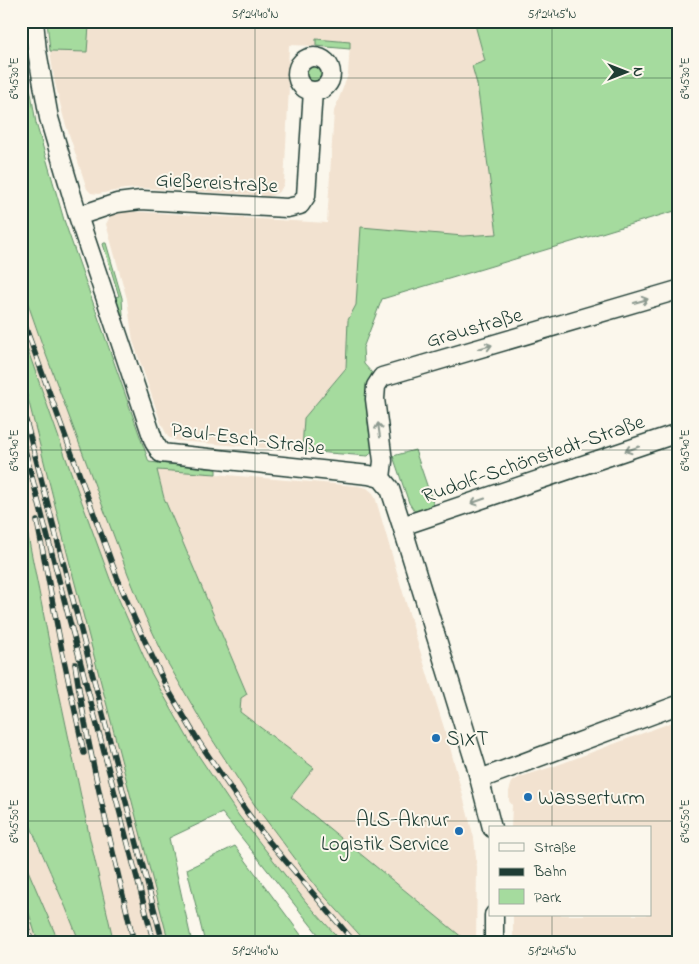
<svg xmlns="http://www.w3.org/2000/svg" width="699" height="964" viewBox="0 0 699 964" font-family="'Indie Flower',sans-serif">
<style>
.built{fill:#f2e2d0}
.green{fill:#a5db9e;stroke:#628c69}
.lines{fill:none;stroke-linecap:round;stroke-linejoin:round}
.minor-casing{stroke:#1f3d34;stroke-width:21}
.minor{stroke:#fbf7ec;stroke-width:18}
.rail-casing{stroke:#1f3d34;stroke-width:5.5}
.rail{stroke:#fbf7ec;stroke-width:4;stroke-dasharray:11;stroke-linecap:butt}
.oneway{stroke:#8d9a90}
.ticks{fill:none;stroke:#1f3d34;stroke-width:1;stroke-opacity:0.45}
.poi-dot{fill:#1f6fb2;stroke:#fbf7ec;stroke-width:2}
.labels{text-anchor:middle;stroke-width:4;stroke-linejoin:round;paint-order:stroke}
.street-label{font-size:21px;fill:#1f3d34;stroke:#fbf7ec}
.poi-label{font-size:21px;fill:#1f3d34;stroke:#fbf7ec;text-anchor:start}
.neatline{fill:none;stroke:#1f3d34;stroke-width:2}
.ticks-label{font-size:12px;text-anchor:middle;fill:#1f3d34}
</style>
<rect width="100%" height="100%" fill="#fbf7ec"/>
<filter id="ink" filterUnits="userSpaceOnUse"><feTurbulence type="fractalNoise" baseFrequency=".02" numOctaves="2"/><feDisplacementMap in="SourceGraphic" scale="10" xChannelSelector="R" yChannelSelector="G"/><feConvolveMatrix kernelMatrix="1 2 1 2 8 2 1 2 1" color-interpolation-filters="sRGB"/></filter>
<g filter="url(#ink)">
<path class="built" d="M93 21H474L485 62 472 66 477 84 497 235 463 236 356 305 348 320 346 368 304 418 302 451 177 441 168 437 161 423 133 341 127 299 106 224 111 215 126 211 327 223 334 111 348 75 350 42 316 39V46L289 45 288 72 289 87 284 184 280 191 275 194 269 196 142 188 125 189 98 194 91 193 87 189 64 119 54 79 50 51 86 52 89 26Z
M21 284 42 344 128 574 166 660 210 736 254 804 318 889 367 943H343L306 902 239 816 194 749 150 671 110 579 68 464 21 331Z
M21 371 71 568 169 943H114L90 839 59 692 21 501Z
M157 469 358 486 367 488 373 493 376 500 418 644 450 747 474 838 477 867 476 943H469L291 797 314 768 240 712 241 698 247 694 164 498Z
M678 720V943H519L513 938V915H650V828H511L512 805 509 801V791L512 782 520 777 555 766Z
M21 802 31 830 73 923 80 943H21Z"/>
<path class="green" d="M47 21H93L89 26 87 52 50 51Z
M474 21H678V210L382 299 363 348 364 364 372 373C361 395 369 426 372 449L371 453 368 456 302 451 304 418 346 368 348 320 356 305 361 227 463 236 497 234 477 84 472 66 485 61Z
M21 33 36 123 64 220 149 462 216 469V474L157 470 164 498 247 694 241 698 240 712 314 768 291 797 469 943H367L318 889 254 804 210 736 166 660 145 616 128 574 42 344 21 284Z
M316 39 350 42V49L316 46Z
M306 73a8 8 0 1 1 16 0a8 8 0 1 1-16 0Z
M104 243H106L122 298 123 316 122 317 115 297 119 296 103 244Z
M21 331 68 464 110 579 150 671 194 749 239 816 306 902 343 943H325L222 813 169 838 192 943H169L71 568 21 371Z
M415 450 434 506 415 512 409 503 393 456Z
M21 501 59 692 90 839 114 943H80C62 895 39 850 21 802Z
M235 846 307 943H205L187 869Z
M21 854 54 931 59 943H38L21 887Z"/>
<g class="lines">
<defs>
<path id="minor" d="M34 21 37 51 49 118 78 216 154 442 161 453 369 475 381 478 390 489 402 526 476 766 492 828
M297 74a17 17 0 1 1 34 0a17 17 0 1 1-34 0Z
M78 216 117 203 141 200 287 208 300 205 306 196 313 91
M381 478 383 461 375 399 376 386 382 377 678 290
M402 526 678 433
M480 779 678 705
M494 915V943"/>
</defs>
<use href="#minor" class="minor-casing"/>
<use href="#minor" class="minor"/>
<defs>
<path id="rail" d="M21 315 117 577 135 620 166 686 199 742 246 811 267 839 355 943
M21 402 163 943
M21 435 154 943
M37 521 62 651 84 753
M75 664C89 758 113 850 134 943
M21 909 32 943
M21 936 23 943"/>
</defs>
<use href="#rail" class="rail-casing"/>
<use href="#rail" class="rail"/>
</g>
<defs><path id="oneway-shaft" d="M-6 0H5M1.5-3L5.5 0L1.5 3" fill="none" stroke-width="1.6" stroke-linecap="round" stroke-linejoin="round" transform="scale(1.25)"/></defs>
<g class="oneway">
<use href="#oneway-shaft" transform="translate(641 301) rotate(-16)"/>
<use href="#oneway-shaft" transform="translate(485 347) rotate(-16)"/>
<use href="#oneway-shaft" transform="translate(379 430) rotate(-98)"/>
<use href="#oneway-shaft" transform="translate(632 449) rotate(161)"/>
<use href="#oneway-shaft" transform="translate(478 501) rotate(161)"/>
</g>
</g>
<path class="ticks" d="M255 21V943M552 21V828M21 78H678M21 450H678M21 821H678M552 915V943"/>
<g class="poi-dot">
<circle cx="436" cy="738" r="5"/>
<circle cx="528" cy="797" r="5"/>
<circle cx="459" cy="831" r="5"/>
</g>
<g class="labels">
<g class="street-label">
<text transform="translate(217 182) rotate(3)" y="7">Gießereistraße</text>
<text transform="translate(474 327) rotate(-16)" y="7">Graustraße</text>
<text transform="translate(248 438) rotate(7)" y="7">Paul-Esch-Straße</text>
<text transform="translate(533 458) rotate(-19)" y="7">Rudolf-Schönstedt-Straße</text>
</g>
<g class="poi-label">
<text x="446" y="745">SIXT</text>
<text x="538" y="804">Wasserturm</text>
<text x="449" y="826" text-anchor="end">ALS-Aknur<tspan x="449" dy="24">Logistik Service</tspan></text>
</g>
</g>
<rect width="699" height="964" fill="none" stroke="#fbf7ec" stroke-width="55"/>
<rect x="489" y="826" width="162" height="90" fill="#fbf7ec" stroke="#a3ada2"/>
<rect x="499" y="843" width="25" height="8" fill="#fbf7ec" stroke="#a3ada2"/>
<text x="534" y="852" font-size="15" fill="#1f3d34">Straße</text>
<rect x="499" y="868" width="25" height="8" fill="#1f3d34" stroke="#a3ada2"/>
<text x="534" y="876" font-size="15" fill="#1f3d34">Bahn</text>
<rect x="499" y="889" width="25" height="15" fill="#a5db9e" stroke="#a3ada2"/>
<text x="534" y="902" font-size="15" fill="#1f3d34">Park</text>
<g transform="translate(626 72) rotate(90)" stroke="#fbf7ec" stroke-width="4" paint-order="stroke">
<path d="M0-4L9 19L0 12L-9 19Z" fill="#1f3d34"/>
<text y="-8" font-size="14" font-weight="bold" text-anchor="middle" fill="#1f3d34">N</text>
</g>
<rect x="28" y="28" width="644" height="908" class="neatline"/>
<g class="ticks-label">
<text x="255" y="18">51°24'40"N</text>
<text x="552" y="18">51°24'45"N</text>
<text transform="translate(685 78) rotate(-90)" y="4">6°45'30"E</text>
<text transform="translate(14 78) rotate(-90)" y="4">6°45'30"E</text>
<text transform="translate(685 450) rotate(-90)" y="4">6°45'40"E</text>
<text transform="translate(14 450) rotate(-90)" y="4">6°45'40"E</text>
<text transform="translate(685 821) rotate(-90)" y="4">6°45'50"E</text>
<text transform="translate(14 821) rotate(-90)" y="4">6°45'50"E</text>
<text x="255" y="955">51°24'40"N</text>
<text x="552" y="955">51°24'45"N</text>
</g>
</svg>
